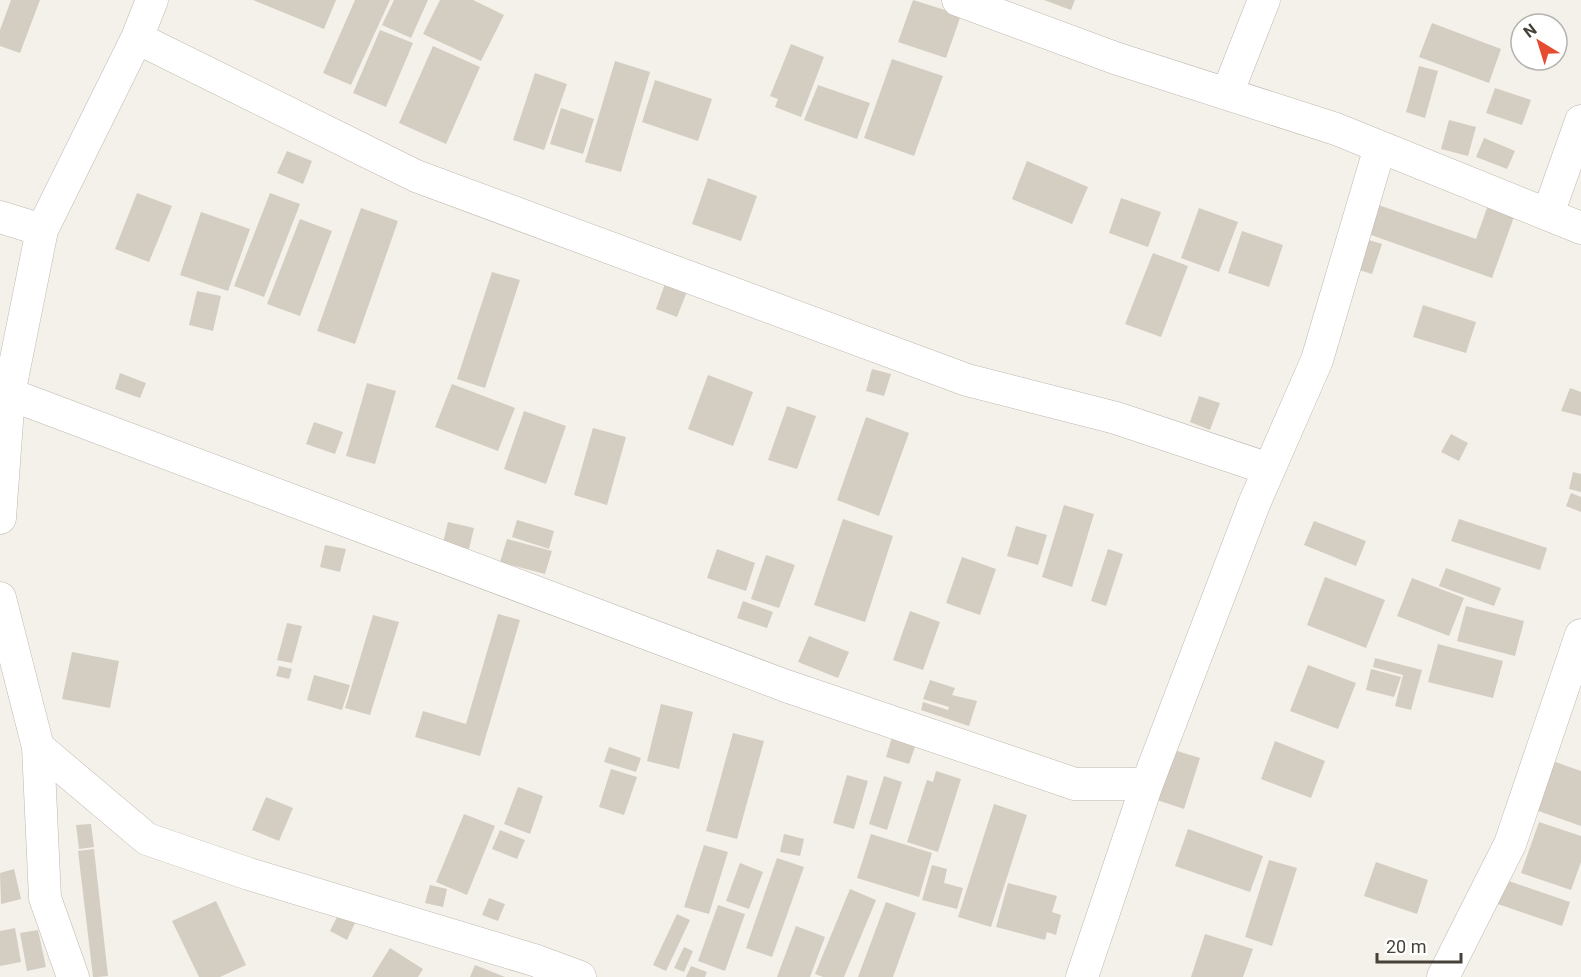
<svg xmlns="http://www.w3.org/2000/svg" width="1581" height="977" viewBox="0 0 1581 977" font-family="Roboto,sans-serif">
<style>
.building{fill:#d4cdc1}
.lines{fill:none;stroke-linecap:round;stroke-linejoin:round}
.street-casing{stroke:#beb8ae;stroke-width:33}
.street{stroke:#fff;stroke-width:32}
</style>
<rect width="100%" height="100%" fill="#f4f1eb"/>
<path class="building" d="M11 0H40L20 53 0 46V30Z
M253 0H336L324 29Z
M355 0H390L351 85 323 73Z
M394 0H428L411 38 382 25Z
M440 0H473L504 15 481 61 423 34Z
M913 0 961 15 946 58 898 42Z
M1044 0H1075L1071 10Z
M1432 23 1501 49 1489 83 1419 57Z
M380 30 413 43 386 107 353 93Z
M791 44 824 57 801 117 775 107 778 99 770 96Z
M433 46 480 67 446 144 399 123Z
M892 59 943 76 914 156 864 138Z
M615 61 650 72 621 172 585 162Z
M1419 66 1438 71 1425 118 1406 112Z
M535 73 567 84 544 150 513 140Z
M655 80 712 99 698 141 642 122Z
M818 85 870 103 857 139 804 120Z
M1495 88 1531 100 1522 125 1486 113Z
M561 108 594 119 583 154 550 144Z
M1449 120 1476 127 1468 156 1441 149Z
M1484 138 1515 151 1507 169 1476 157Z
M287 151 312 161 303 184 277 173Z
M1027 161 1088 187 1072 224 1012 199Z
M708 178 757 196 741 241 692 224Z
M137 193 172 206 149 262 115 249Z
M270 193 300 204 264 297 234 286Z
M1121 198 1161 212 1148 247 1109 233Z
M1370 202 1476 239 1488 205 1515 214 1492 278 1360 231Z
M361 208 398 221 355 344 317 331Z
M1199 208 1238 222 1219 272 1181 258Z
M201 212 250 229 228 291 180 275Z
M300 219 332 231 300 316 267 304Z
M1242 231 1283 245 1269 287 1228 273Z
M1359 237 1382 244 1372 274 1350 267Z
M1153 253 1188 266 1161 337 1125 324Z
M492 272 520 280 485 388 457 379Z
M666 281 688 289 677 317 656 309Z
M197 291 221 296 213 331 189 325Z
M1423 305 1476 322 1466 353 1413 337Z
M872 369 891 374 884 396 866 391Z
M120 373 146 383 140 398 115 389Z
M708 375 753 392 733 446 688 429Z
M367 383 396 391 375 464 346 456Z
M452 384 515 408 498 451 435 427Z
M1570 388 1581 392V416L1561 411Z
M1199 396 1220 403 1210 430 1190 422Z
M787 406 816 416 797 469 768 460Z
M524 411 566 426 546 484 504 469Z
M866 417 909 433 879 516 837 500Z
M314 422 343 432 335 454 306 444Z
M593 428 626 437 607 505 574 495Z
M1451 434 1468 443 1459 461 1441 452Z
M1573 472 1581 474V492L1569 489Z
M1571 493 1581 497V512L1566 506Z
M1064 505 1094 514 1072 587 1042 577Z
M843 519 893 536 865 622 814 605Z
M1459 519 1547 548 1540 570 1451 541Z
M517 520 554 531 549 549 512 537Z
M1314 521 1366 541 1356 566 1304 545Z
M448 522 474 528 469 549 443 543Z
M1016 526 1047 535 1038 565 1007 556Z
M507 539 552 551 545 574 500 562Z
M325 545 346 549 340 572 320 567Z
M717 549 755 563 746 591 707 578Z
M1108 549 1123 554 1106 606 1091 601Z
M766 555 795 565 779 608 751 599Z
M962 557 996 569 980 615 946 603Z
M1446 568 1501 588 1494 606 1439 586Z
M1325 577 1385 600 1366 648 1307 625Z
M1412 578 1464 598 1449 636 1397 616Z
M743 601 773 612 767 628 737 618Z
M1466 606 1524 621 1515 656 1457 641Z
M910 611 940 622 923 670 893 660Z
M498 614 520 620 480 756 415 737 423 711 466 724Z
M373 615 399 622 370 715 345 708Z
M287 623 302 626 292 663 277 660Z
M809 636 849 652 838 678 798 662Z
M1438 644 1503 661 1493 698 1428 682Z
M72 652 119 661 110 708 62 699Z
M1375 658 1422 670 1411 710 1395 706 1403 675 1373 667Z
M1308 665 1356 683 1338 729 1290 711Z
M279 666 292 669 289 679 276 676Z
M1371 669 1401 677 1394 697 1366 690Z
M314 675 350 685 342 710 307 700Z
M930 680 955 688 952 695 977 701 969 726 921 710 923 702 948 710 949 707 923 699Z
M661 704 693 712 679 769 647 761Z
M733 733 764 741 737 839 706 831Z
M892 737 916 744 909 764 886 757Z
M1275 741 1325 761 1311 798 1261 779Z
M609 747 641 758 636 772 604 762Z
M1174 750 1200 758 1184 809 1157 800Z
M1544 758 1581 771V826L1527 807Z
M611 769 637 777 624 815 599 807Z
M936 771 961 779 938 852 907 842 927 780 933 782Z
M847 775 868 781 854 829 833 823Z
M884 776 902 782 887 830 869 824Z
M518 787 543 796 530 834 504 824Z
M266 797 293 808 279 841 252 830Z
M994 804 1027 815 991 927 958 917Z
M464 814 495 826 467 895 436 882Z
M1539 822 1581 836V862L1571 890 1521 873Z
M91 824 94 847 79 849 76 825Z
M1188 829 1263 856 1250 892 1175 866Z
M500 830 525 840 517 859 492 849Z
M784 834 804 839 800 856 780 852Z
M871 834 932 853 919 897 857 878Z
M704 845 728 852 709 914 684 907Z
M94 849 108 976 97 977H93L78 851Z
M777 858 804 867 772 957 746 948Z
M1269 860 1297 868 1272 946 1245 937Z
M1376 862 1428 880 1417 914 1364 896Z
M740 863 763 872 749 909 726 901Z
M932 865 947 869 944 883 963 888 957 909 922 900Z
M14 869 21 899 1 904 0 873Z
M1503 879 1570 902 1562 926 1495 903Z
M1008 883 1057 896 1052 912 1061 915 1056 935 1047 932 1045 940 996 927Z
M430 885 447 889 443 907 425 903Z
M850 889 876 900 844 977H823L815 974Z
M489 898 505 904 498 921 482 915Z
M216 901 246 965 220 977H199L172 921Z
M886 902 916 913 893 977H858Z
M718 905 745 914 725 971 698 961Z
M677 914 690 920 666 971 653 965Z
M338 915 355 923 347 940 330 931Z
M796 926 825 937 810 977H777Z
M15 928 21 962 0 966V931Z
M38 930 46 967 27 971 20 933Z
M1205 934 1253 949 1243 977H1191Z
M684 947 693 951 684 972 674 968Z
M390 948 423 969 418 977H372Z
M475 965 505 977H470Z
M691 966 707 972 705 977H686Z"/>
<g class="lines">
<defs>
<path id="street" d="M958 0 1115 58 1336 129 1581 228
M137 38 416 176 967 380 1116 418 1269 469
M1227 94 1264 0
M1548 214 1581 121
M0 217 42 230
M9 394 786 686 1075 784H1147
M0 518 9 394 42 230 137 38 152 0
M0 598 38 747 45 898 73 977
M38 747 147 839 249 874 534 960 580 977
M1082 977 1147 784 1254 504 1317 360 1380 147
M1443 977 1510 844 1581 635"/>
</defs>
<use href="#street" class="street-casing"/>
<use href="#street" class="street"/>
</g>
<g transform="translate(1539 42) rotate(322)"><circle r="28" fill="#ffffff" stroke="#b5b3b0" stroke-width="1.5"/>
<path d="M0-4.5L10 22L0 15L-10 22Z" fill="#e54c30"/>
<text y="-9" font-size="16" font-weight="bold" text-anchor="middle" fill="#474239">N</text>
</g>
<path d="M1377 953v9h84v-9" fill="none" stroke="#474239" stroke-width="3"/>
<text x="1386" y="953" font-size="18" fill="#474239" stroke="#ffffff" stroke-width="4.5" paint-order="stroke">20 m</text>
</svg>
